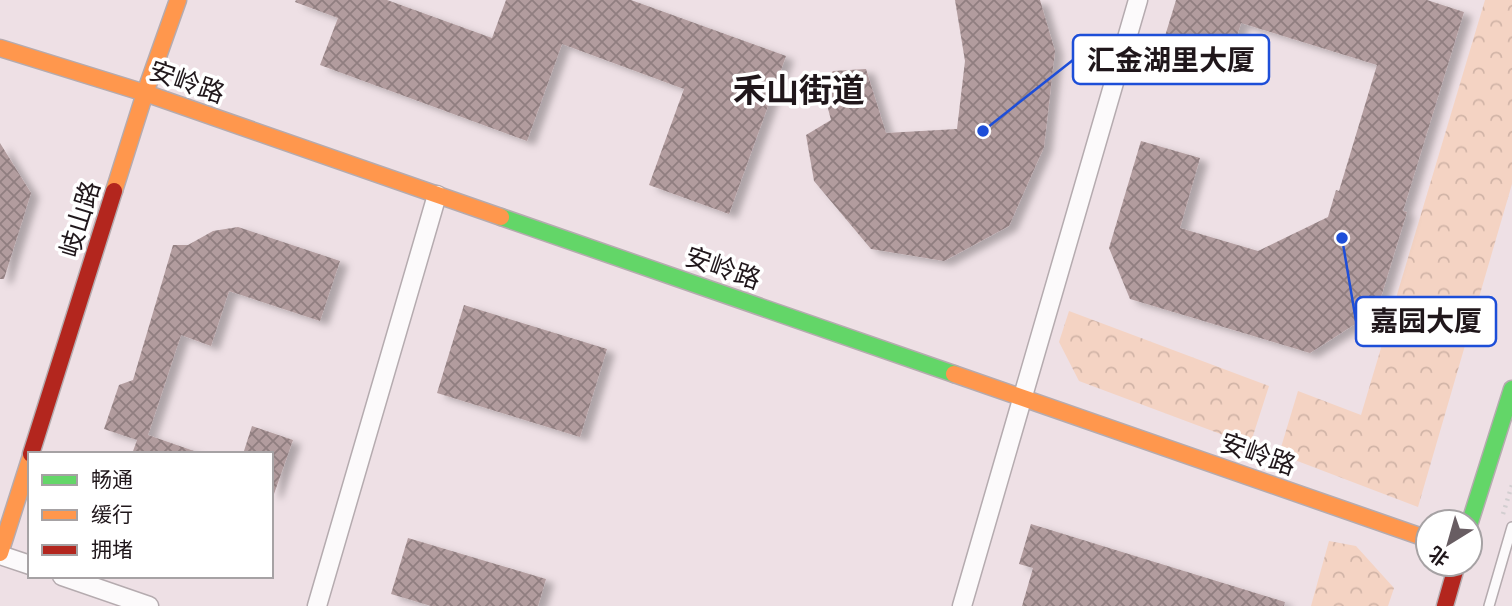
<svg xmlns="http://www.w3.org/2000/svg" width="1512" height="606" viewBox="0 0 1512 606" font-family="'PT Sans Narrow','Noto Sans SC',sans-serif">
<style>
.park{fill:url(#park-crowns)}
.building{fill:url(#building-cross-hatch);filter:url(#shadow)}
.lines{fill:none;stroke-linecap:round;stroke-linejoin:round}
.lane-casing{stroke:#b5abaf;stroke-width:12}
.street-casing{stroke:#b5abaf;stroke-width:21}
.fast-casing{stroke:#b5abaf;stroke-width:19}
.slow-casing{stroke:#b5abaf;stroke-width:19}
.jam-casing{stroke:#b5abaf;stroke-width:19}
.path{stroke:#d2ced0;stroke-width:4.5;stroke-dasharray:2 5;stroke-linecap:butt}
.lane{stroke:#fcfafb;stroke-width:9}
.street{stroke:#fcfafb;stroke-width:18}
.fast{stroke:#63d668;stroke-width:16}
.slow{stroke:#ff974d;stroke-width:16}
.jam{stroke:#b3261e;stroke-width:16}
.labels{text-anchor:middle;stroke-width:7;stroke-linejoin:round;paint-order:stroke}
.street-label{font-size:26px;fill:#20171b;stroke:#fff}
.district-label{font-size:33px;font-weight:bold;fill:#20171b;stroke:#fff}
.leader{fill:none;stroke:#1d4ed8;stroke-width:2.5}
.callout-dot{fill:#1d4ed8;stroke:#fff;stroke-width:2.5}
.callout{fill:#fff;stroke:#1d4ed8;stroke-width:2.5}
.callout-label{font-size:28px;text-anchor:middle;font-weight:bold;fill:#20171b}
</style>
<defs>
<pattern id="park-crowns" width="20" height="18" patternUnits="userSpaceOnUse" patternTransform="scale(1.75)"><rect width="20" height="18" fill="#f4d3c3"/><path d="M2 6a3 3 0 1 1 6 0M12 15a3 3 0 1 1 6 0" fill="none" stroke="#d1b4a7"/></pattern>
<pattern id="building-cross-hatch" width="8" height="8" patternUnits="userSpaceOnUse" patternTransform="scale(1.75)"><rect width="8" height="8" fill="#b29c9e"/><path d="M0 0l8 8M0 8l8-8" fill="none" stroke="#907e80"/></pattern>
<filter id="shadow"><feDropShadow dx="8" dy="4.5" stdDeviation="3.5" flood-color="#0004"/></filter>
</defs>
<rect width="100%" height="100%" fill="#eee0e5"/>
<path class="park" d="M1485 0H1512V184L1418 507 1279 454 1298 391 1361 415Z
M1069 311 1269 386 1250 445 1079 381 1059 342Z
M1329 541 1356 546 1394 588 1388 606H1311Z"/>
<path class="building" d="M296 0H387L492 38 506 0H631L786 56 729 214 649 185 684 89 562 44 527 141 320 65 338 18 295 2Z
M955 0H1040L1055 51 1044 147 1009 226 944 261 871 249 814 181 806 135 831 120 822 85 833 71 866 69 886 133 957 129 965 61Z
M1176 0H1427L1464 12 1403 211 1407 212 1377 310 1310 353 1130 299 1109 248 1141 141 1200 158 1180 228 1258 251 1328 217 1336 190 1339 191 1377 65 1241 23 1228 66 1162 46Z
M0 143 31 193 4 279H0Z
M238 227 340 261 320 321 229 291 211 346 181 335 148 435 194 451V454H132L137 440 104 429 119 385 133 380 173 245H188L213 231Z
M464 305 607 349 580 437 437 393Z
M252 426 293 440 274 494H271V454H243Z
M1031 524 1285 602 1284 606H1022L1033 568 1019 564Z
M408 538 546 579 538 606H431L391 594Z"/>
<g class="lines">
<defs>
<path id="lane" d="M1489 606 1512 527"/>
<path id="street" d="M0 555 30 565
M62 576 149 606
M317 606 437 195
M962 606 1138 0"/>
<path id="fast" d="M501 217 954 374
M1470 522 1512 389"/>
<path id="slow" d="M0 48 145 93 501 217
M114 191 145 93 178 0
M954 374 1428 539
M0 553 30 459"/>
<path id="jam" d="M31 454 114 191
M1445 606 1457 564"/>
</defs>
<use href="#lane" class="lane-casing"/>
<use href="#street" class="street-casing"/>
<use href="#fast" class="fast-casing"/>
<use href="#slow" class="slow-casing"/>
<use href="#jam" class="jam-casing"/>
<path class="path" d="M1503 514 1512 485"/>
<use href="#lane" class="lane"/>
<use href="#street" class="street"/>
<use href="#fast" class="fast"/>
<use href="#slow" class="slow"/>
<use href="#jam" class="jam"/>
</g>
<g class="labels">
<g class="street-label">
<text transform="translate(187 82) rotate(19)" y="9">安岭路</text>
<text transform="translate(80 219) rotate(-73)" y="9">岐山路</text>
<text transform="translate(723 268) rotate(19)" y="9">安岭路</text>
<text transform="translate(1258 454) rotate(19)" y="9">安岭路</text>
</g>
<g class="district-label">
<text x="799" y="102">禾山街道</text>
</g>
</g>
<path class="leader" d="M983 131L1073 60M1342 238L1356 321"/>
<g class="callout-dot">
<circle cx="983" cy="131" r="7"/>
<circle cx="1342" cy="238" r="7"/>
</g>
<g class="callout">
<rect x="1073" y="35" width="196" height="49" rx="7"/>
<rect x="1356" y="297" width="140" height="49" rx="7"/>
</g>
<g class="callout-label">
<text x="1171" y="70">汇金湖里大厦</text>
<text x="1426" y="331">嘉园大厦</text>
</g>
<rect x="28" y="452" width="245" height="126" fill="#ffffff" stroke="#a6a2a4" stroke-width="2"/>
<rect x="42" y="475" width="35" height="10" fill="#63d668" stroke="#a6a2a4" stroke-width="2"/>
<text x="91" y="487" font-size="21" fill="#20171b">畅通</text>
<rect x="42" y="510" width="35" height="10" fill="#ff974d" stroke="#a6a2a4" stroke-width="2"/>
<text x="91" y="522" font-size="21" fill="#20171b">缓行</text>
<rect x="42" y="545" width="35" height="10" fill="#b3261e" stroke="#a6a2a4" stroke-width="2"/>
<text x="91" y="557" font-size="21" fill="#20171b">拥堵</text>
<g transform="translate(1449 543) rotate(217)"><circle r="33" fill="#ffffff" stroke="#a6a2a4" stroke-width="2"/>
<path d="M0-5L12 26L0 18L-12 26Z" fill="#685d62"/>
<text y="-10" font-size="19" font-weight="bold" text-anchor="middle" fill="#20171b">北</text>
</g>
</svg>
